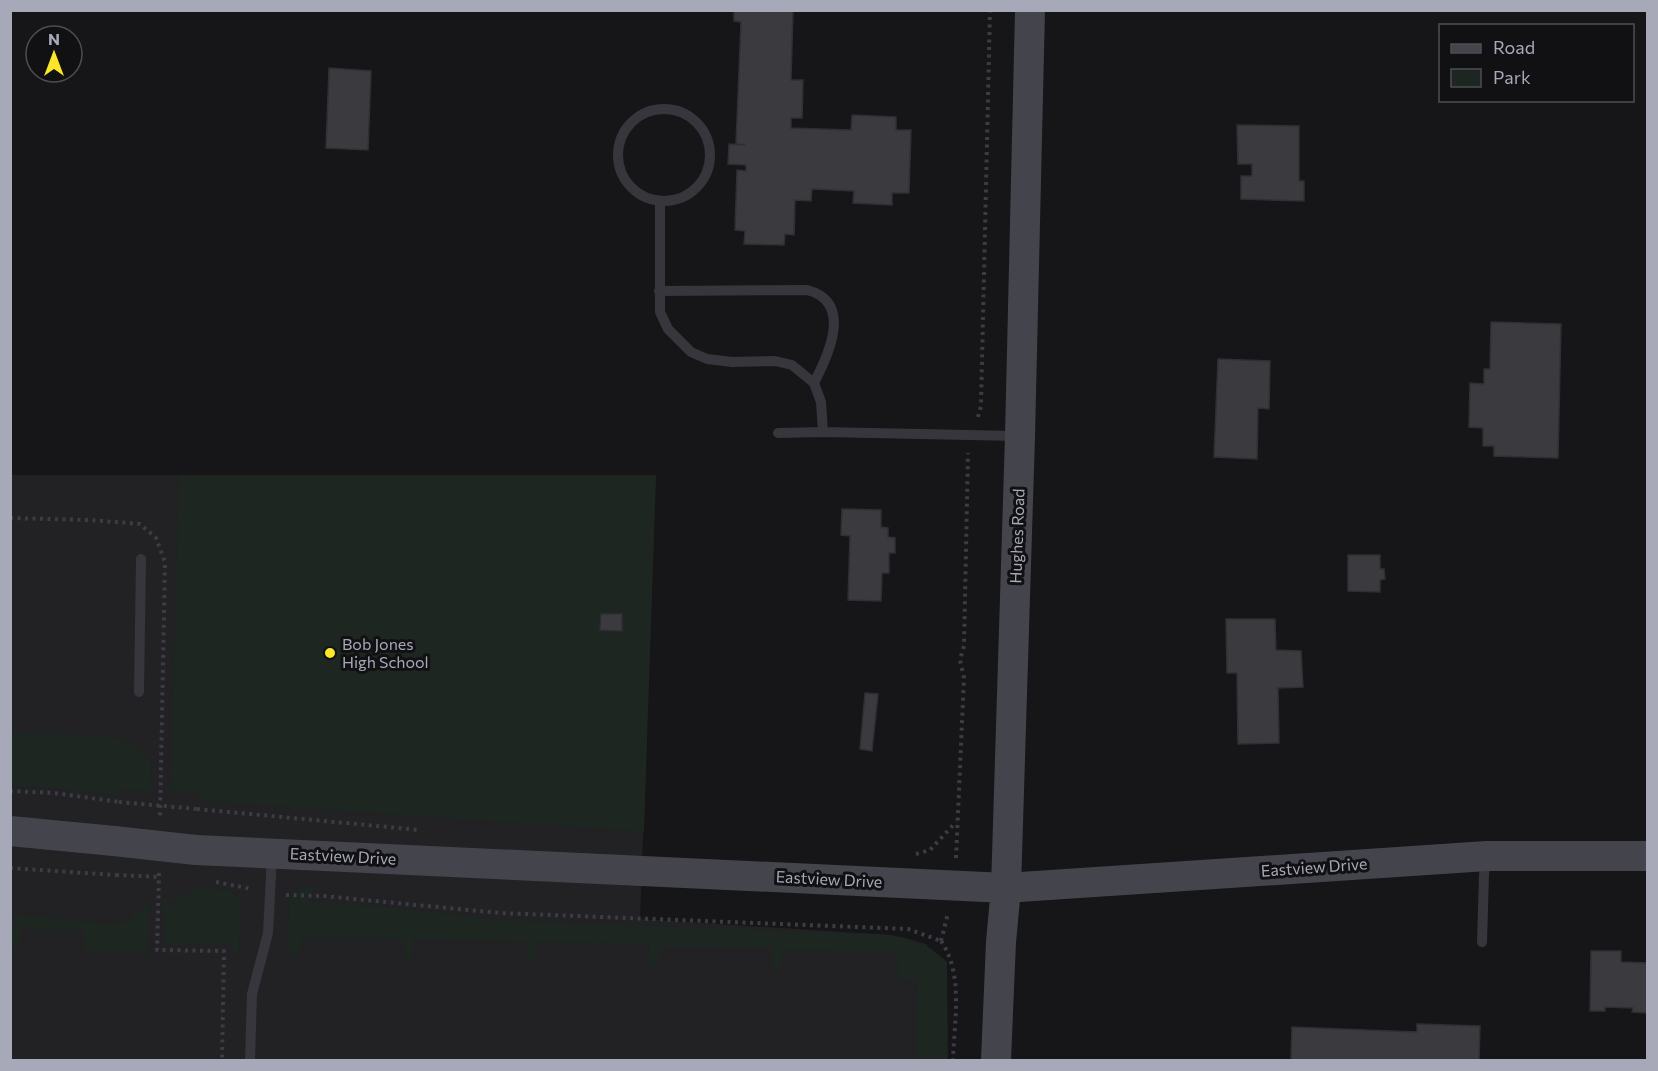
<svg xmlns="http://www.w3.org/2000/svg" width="1658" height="1071" viewBox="0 0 1658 1071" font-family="Commissioner,sans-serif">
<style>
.built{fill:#222124}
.green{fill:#1d2620}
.building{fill:#3b3a3f;stroke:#302f34;stroke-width:1.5}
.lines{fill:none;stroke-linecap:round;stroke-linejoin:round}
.path{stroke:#3c3c44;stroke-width:4;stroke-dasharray:3 4.5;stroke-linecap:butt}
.lane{stroke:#37363d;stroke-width:10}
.secondary{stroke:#44444d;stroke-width:30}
.path-bridge{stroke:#3c3c44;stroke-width:4;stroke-dasharray:3 4.5;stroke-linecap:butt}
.secondary-bridge{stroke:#44444d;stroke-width:30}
.poi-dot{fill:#fbe629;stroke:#111012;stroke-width:2}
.labels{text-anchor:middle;stroke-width:6;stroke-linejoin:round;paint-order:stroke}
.street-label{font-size:16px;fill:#a7a8b8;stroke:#111012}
.poi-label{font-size:16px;fill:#a7a8b8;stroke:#111012;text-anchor:start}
</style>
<rect width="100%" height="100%" fill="#161517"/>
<path class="built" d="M10 475H656L640 919 891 935 926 944 943 966V1060H11Z"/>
<path class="green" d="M179 475H656L644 832 199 801V793L170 791Z
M11 733 111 735 139 748 151 762 152 791 120 790 119 796 44 787 11 786Z
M309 886H316V890L308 893 309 901 389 907 503 920 877 934C907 936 925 941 947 962L948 1060H915L917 979H901L898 976 895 952 783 950 781 969 777 971 772 966V948L660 947 659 964 654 968 648 962 649 944 538 942 536 960 533 963 527 960V942L414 939 412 959 409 961 406 959 404 939 302 938 300 955 296 957 292 956 288 950 289 901 298 891Z
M192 887 232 891 241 902 239 950 232 958V943H164L163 895 171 906 176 902 169 893 192 895Z
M150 900 149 954 87 952 84 951V930H20V946L16 949 11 948V914L43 916 107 924 124 923Z"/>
<path class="building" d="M734 10H793L791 80H803L802 118H791V128L851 130 852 115 896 117V130H911L909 193H892V205L853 203 854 191 812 189 811 201 795 200 794 235 785 234 784 245 744 244 745 231 735 230 737 170 746 171V165L728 164 729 144 745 145 736 144 741 22 734 21Z
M329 68 371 71 368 150 326 148Z
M1237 125 1299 126V181H1304V201L1241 199V176H1252V164H1238Z
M1491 322 1561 324 1558 458 1494 456V446H1483V428L1469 427 1470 383 1484 384V369H1490Z
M1218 359 1270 361 1269 409 1258 408 1257 459 1214 457Z
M842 509 881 510V527L888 528V537L895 538V553H889V573H882L881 601 848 600 850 536 841 535Z
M1348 555H1380V569H1384L1385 579 1380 580V592L1348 591Z
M601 614H622V631L600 630Z
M1226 619H1275L1276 650 1301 651 1303 687 1278 688 1279 743 1238 744 1237 673H1227Z
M865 693 878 694 872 751 860 749Z
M1591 951H1621V962L1648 963V1013L1632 1012 1633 1008 1605 1007V1011H1590Z
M1417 1024 1480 1026 1479 1060H1291L1292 1027 1417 1032Z"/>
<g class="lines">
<path class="path" d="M978 417 981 406 990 10
M10 518 89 520 140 524 156 538 165 562 160 817
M10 791 55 793 119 802
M197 809 420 830
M916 854 930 850 956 822
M956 858 964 678 960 660 964 646 968 453
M10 868 116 875
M159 873 157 950 224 951 222 1060
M216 882 252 889
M286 895 323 896 500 913 908 929 941 941
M941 941 948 913
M941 941C964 974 954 1022 953 1060"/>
<path class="lane" d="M618 155a46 46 0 1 1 92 0a46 46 0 1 1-92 0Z
M660 201V312L668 329 691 352 707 359 732 362 775 361 792 365 814 383 821 402 823 432
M659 291 807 290C854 302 828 356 814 383
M778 433 823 432 1017 436
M139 692 141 559
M1482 942 1484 875 1486 859
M250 1060 252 994 268 933 272 856"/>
<path class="secondary" d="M10 831 114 841
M196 850 1006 888 1487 856H1648
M996 1060 1001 942 1006 888 1020 436 1030 10"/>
<path class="path-bridge" d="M119 802 197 809
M116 875 160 877"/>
<path class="secondary-bridge" d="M114 841 196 850"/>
</g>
<circle class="poi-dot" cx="330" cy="653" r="6"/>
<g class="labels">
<g class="street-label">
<text transform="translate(1017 536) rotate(-88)" y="6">Hughes Road</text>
<text transform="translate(343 856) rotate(3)" y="6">Eastview Drive</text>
<text transform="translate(1314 867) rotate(-4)" y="6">Eastview Drive</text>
<text transform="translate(829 879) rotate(3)" y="6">Eastview Drive</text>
</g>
<g class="poi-label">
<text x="342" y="650">Bob Jones<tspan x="342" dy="18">High School</tspan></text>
</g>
</g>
<rect width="1658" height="1071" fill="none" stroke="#a7a8b8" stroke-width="24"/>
<rect x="1439" y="24" width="195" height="78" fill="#111012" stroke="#4d4d54" stroke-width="1.5"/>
<rect x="1451" y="44" width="30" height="9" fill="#44444d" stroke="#4d4d54" stroke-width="1.5"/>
<text x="1493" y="54" font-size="18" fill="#a7a8b8">Road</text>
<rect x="1451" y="69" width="30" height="18" fill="#1d2620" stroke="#4d4d54" stroke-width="1.5"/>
<text x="1493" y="84" font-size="18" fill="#a7a8b8">Park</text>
<g transform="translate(54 54)"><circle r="28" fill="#111012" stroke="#4d4d54" stroke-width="1.5"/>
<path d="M0-4.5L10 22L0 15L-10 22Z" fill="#fbe629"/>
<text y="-9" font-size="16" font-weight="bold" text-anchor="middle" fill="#a7a8b8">N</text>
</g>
</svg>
